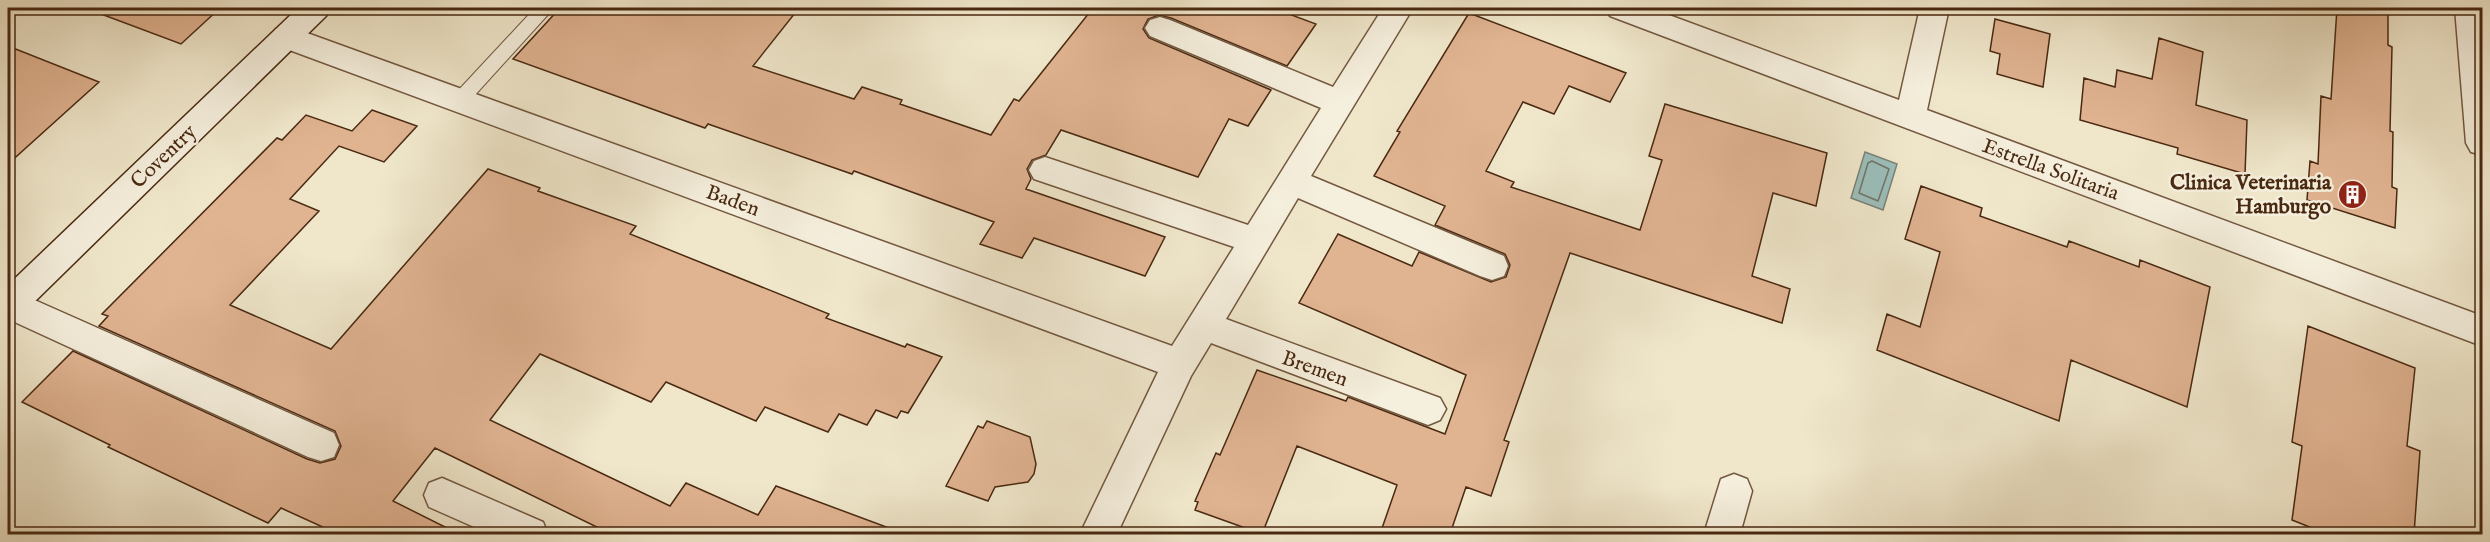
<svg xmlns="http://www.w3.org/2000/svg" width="2490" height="542" viewBox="0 0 2490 542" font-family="'IM FELL English',serif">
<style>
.water{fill:#9bbfbc;stroke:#7a8378;stroke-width:1.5}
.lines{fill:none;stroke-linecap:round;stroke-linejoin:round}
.shore{stroke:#727466;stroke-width:1.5}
.building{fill:#e0b391;stroke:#492911;stroke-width:1.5}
.lane-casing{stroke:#735840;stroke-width:2}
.street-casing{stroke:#735840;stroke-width:3}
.secondary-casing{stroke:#492911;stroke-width:3}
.lane{fill:#f5efdd;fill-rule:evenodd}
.street{fill:#f5efdd;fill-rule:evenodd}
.secondary{fill:#f5efdd;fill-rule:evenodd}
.labels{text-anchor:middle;stroke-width:5;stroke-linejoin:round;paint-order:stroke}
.street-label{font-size:21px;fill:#492911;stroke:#f5efdd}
.poi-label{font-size:21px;font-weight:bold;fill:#492911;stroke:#f5efdd;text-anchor:end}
</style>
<rect width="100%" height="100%" fill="#f0e7cb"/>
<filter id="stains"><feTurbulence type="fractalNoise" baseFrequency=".00333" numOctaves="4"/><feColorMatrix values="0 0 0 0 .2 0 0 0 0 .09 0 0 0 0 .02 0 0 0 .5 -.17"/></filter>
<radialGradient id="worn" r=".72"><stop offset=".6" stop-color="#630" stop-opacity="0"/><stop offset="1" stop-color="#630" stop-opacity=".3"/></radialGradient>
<path class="water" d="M1865 152 1897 164 1883 210 1851 198Z"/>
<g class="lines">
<path class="shore" d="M1872 161 1889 169 1878 201 1859 193 1868 163Z"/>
</g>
<path class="building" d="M94 8H220L181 44 93 11Z
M560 8H799L753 66 854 99 862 87 902 100 900 104 991 135 1014 99 1019 101 1093 8H1273L1316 24 1287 66 1171 18 1159 15 1148 19 1143 29 1149 38 1271 90 1248 126 1229 119 1198 177 1061 130 1046 155 1032 160 1027 169 1031 179 1026 189 1165 237 1145 276 1034 238 1022 258 980 244 994 222 854 171 852 174 708 124 705 128 513 59Z
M2337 8H2388V45L2392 47 2390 131 2393 132 2392 187 2397 189 2395 228 2307 200 2310 161 2318 164 2321 96 2331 99Z
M1469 13 1626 73 1610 102 1569 86 1554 114 1523 102 1486 171 1514 182 1511 187 1640 230 1662 160 1649 156 1665 104 1827 153 1816 206 1773 193 1752 276 1790 289 1782 323 1570 253 1504 440 1509 442 1491 496 1466 487 1450 534H1380L1397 485 1297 446 1262 534 1195 510 1198 502 1195 501 1216 453 1220 455 1257 370 1346 401 1348 397 1445 434 1466 375 1299 303 1338 234 1412 266 1419 252 1491 282 1506 277 1510 265 1505 254 1435 225 1445 206 1374 176 1400 132 1397 131Z
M1995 19 2050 34 2043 87 1997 74 2000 54 1990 51Z
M2159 38 2203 52 2196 105 2247 120 2245 174 2177 154 2178 148 2080 120 2084 78 2115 87 2117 70 2152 79Z
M8 46 99 82 8 164Z
M372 110 417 126 384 162 339 146 290 199 319 211 230 305 331 349 488 169 540 188 538 191 636 226 630 234 829 314 826 318 905 347 907 344 942 357 908 413 901 411 897 418 876 410 867 425 839 414 828 432 765 407 756 421 666 382 651 402 540 354 490 420 670 506 686 483 758 515 776 486 897 531 896 534H611L435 448 393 501 459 534H338L281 508 268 523 108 447 110 445 22 402 73 351 307 459 320 463 335 459 341 446 335 431 99 326 108 316 102 314 277 138 282 140 306 115 352 131Z
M1921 186 1982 208 1980 216 2067 247 2069 241 2139 267 2140 260 2210 287 2187 407 2071 360 2059 421 1877 350 1887 314 1920 327 1940 252 1905 239Z
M2308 326 2415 368 2407 446 2420 451 2414 534H2327L2292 520 2302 446 2292 442Z
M987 421 1030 437 1036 464 1034 474 1028 482 995 487 988 501 946 486 978 426 983 428Z"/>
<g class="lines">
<defs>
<path id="lane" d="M535 8H554L465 106 459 108 453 106 450 101 453 96Z"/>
<path id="street" d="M1383 8H1413L1311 176 1504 256 1508 266 1504 276 1492 280 1480 276 1298 198 1226 319 1440 398 1446 409 1440 420 1428 425 1211 343 1191 376 1117 534H1080L1158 372 276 45 271 37 276 29 286 26 296 29 1172 346 1234 247 1034 179 1029 170 1034 161 1045 157 1248 225 1321 108 1150 36 1145 28 1150 20 1160 17 1170 20 1333 87Z
M1605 8H1650L1899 100 1920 8H1949L1927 110 2482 316V346L1610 16Z
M2455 8H2482V155L2471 152 2466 143Z
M8 290 21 294 334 433 339 445 334 457 321 461 308 457 8 319Z
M1734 474 1747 479 1752 491 1740 534H1704L1721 479Z
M442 478 543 522 548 534H490L429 507 424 495 429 483Z"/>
<path id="secondary" d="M298 8H331L326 16 20 316 8 320V285Z"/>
</defs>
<use href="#lane" class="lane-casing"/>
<use href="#street" class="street-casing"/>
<use href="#secondary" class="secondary-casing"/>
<use href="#lane" class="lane"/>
<use href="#street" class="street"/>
<use href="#secondary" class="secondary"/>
</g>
<defs>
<symbol id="building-disc" viewBox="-11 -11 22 22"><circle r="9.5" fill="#8f2418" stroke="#f5efdd"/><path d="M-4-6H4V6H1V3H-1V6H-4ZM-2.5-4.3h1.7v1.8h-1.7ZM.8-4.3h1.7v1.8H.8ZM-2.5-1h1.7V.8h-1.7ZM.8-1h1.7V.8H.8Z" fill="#fff"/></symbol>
</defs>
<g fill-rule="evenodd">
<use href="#building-disc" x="2336" y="178" width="33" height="33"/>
</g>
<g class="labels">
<g class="street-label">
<text transform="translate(163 156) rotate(-44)" y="7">Coventry</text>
<text transform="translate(2051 169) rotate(20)" y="7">Estrella Solitaria</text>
<text transform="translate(733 200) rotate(20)" y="7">Baden</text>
<text transform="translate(1315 368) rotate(20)" y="7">Bremen</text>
</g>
<g class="poi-label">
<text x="2331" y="189">Clinica Veterinaria<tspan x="2331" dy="24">Hamburgo</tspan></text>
</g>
</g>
<rect width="2490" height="542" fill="none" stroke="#f0e7cb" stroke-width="30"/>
<rect x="9" y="9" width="2472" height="524" fill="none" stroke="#492911" stroke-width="3"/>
<rect x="15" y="15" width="2460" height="512" fill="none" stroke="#492911" stroke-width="1.5"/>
<rect width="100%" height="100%" filter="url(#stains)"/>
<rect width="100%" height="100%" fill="url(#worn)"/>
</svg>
